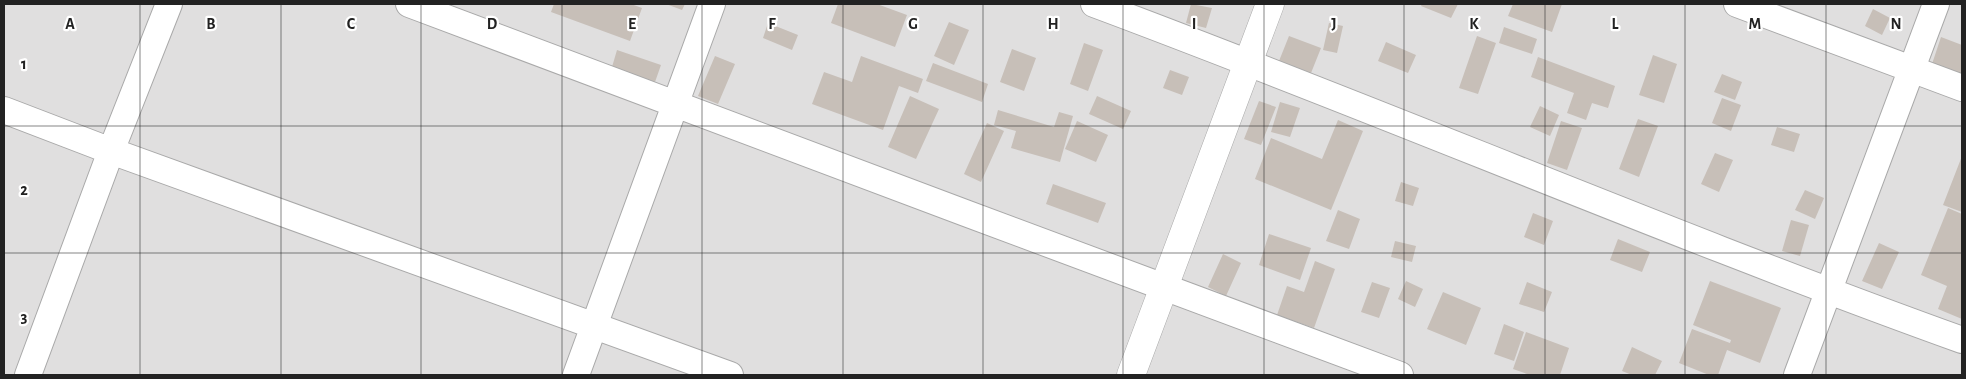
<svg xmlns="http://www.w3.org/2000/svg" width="1966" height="379" viewBox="0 0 1966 379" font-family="'Alegreya Sans',sans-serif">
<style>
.residential{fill:#e0dfdf}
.building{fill:#c7bfb8}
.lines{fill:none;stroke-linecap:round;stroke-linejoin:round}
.minor-casing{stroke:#a9a9a9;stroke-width:28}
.tertiary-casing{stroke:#a9a9a9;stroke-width:29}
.minor{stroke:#fff;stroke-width:26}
.tertiary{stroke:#fff;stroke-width:28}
.grid{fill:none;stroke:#222;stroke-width:1;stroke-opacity:0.55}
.grid-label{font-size:16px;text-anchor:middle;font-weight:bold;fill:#222;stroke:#fff;stroke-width:4.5;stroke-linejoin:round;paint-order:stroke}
</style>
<rect width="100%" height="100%" fill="#f2efe9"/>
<path class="residential" d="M4 4H1962V375H4Z"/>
<path class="building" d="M554 4H631L642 8 630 41 551 12Z
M666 4H685L682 10Z
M838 4H877L907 15 895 47 831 23Z
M1191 4 1212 8 1206 28 1186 23Z
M1422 4H1458L1451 18 1421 6Z
M1513 4 1538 5 1539 4H1562L1552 32 1508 16Z
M1873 9 1890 18 1882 35 1865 26Z
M949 22 969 30 954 65 934 56Z
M768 23 798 35 792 50 763 38Z
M1329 23 1343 26 1337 53 1323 50Z
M1504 27 1537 39 1532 54 1499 43Z
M1289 36 1321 48 1311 73 1279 61Z
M1477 36 1496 43 1478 94 1459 88Z
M1941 37 1962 45V74L1932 64Z
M1386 42 1416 55 1408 73 1378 61Z
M1084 43 1103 50 1088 91 1070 84Z
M1012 49 1036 58 1024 91 1000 82Z
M617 50 661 65 655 82 612 67Z
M1653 55 1677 64 1664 103 1639 95Z
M715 56 735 64 718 104 698 96Z
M861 56 923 79 918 93 899 86 883 130 812 104 824 72 852 82Z
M1538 57 1615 86 1608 108 1592 103 1586 120 1567 113 1574 93 1531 77Z
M933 63 988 84 982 102 926 81Z
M1170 70 1189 77 1182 95 1163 88Z
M1722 74 1742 82 1735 100 1714 92Z
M910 96 939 109 916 159 888 147Z
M1097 96 1131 111 1123 129 1089 114Z
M1722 98 1741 105 1731 131 1712 123Z
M1259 101 1276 107 1261 145 1244 139Z
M1280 102 1300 108 1290 137 1271 132Z
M1540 106 1559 115 1550 136 1530 127Z
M998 110 1054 127 1059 112 1073 116 1060 162 1011 148 1016 131 994 125Z
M1638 119 1658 126 1639 177 1619 169Z
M1338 120 1363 131 1331 210 1255 179 1271 138 1322 159Z
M1077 121 1108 135 1096 162 1065 149Z
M1561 121 1582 128 1567 170 1547 163Z
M987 123 1004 131 981 182 964 174Z
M1777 127 1800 134 1794 152 1771 145Z
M1715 153 1733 160 1719 192 1701 184Z
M1962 156V212L1943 205Z
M1401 182 1419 188 1413 206 1395 201Z
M1053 184 1106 203 1098 223 1046 204Z
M1805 190 1824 198 1815 219 1795 210Z
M1948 208 1962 214V319L1938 309 1947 286 1921 275Z
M1338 210 1360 219 1349 249 1326 241Z
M1533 213 1553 221 1544 245 1524 237Z
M1791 220 1809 225 1800 256 1782 251Z
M1269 234 1311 248 1300 280 1259 265Z
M1618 239 1650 252 1642 272 1610 260Z
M1395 241 1416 246 1412 262 1391 257Z
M1879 243 1899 252 1882 289 1862 281Z
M1223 254 1241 263 1226 296 1208 287Z
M1315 261 1335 269 1314 328 1277 315 1287 286 1304 292Z
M1406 281 1423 289 1415 307 1398 299Z
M1710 281 1781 308 1760 363 1727 350 1718 375H1709L1679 363 1692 329 1730 343 1731 340 1693 325Z
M1372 282 1390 288 1379 318 1361 312Z
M1527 282 1552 292 1544 312 1519 304Z
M1443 292 1481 308 1466 345 1427 329Z
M1504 324 1524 332 1514 361 1494 354Z
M1526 332 1569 348 1560 375H1530L1513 369Z
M1632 347 1662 361 1655 375H1632L1622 371Z"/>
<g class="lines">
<defs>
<path id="minor" d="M409 4C738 130 1070 251 1400 375
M1094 4C1384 112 1670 235 1962 340
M1737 4 1962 88
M4 110 111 151 730 375
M28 375 111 151 169 4
M576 375 712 4
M1797 375 1936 4"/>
<path id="tertiary" d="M1131 375 1270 4"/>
</defs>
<use href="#minor" class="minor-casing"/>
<use href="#tertiary" class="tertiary-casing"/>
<use href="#minor" class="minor"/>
<use href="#tertiary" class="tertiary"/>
</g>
<path class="grid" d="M140 4V375M281 4V375M421 4V375M562 4V375M702 4V375M843 4V375M983 4V375M1123 4V375M1264 4V375M1404 4V375M1545 4V375M1685 4V375M1826 4V375M4 126H1962M4 253H1962"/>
<g class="grid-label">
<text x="70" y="29">A</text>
<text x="211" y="29">B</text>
<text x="351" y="29">C</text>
<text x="492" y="29">D</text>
<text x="632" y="29">E</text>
<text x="772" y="29">F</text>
<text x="913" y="29">G</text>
<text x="1053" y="29">H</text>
<text x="1194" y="29">I</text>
<text x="1334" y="29">J</text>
<text x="1474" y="29">K</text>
<text x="1615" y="29">L</text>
<text x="1755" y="29">M</text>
<text x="1896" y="29">N</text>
<text x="24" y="69">1</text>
<text x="24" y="195">2</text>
<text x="24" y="322">3</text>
</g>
<rect width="1966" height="379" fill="none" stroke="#222222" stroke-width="10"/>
</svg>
